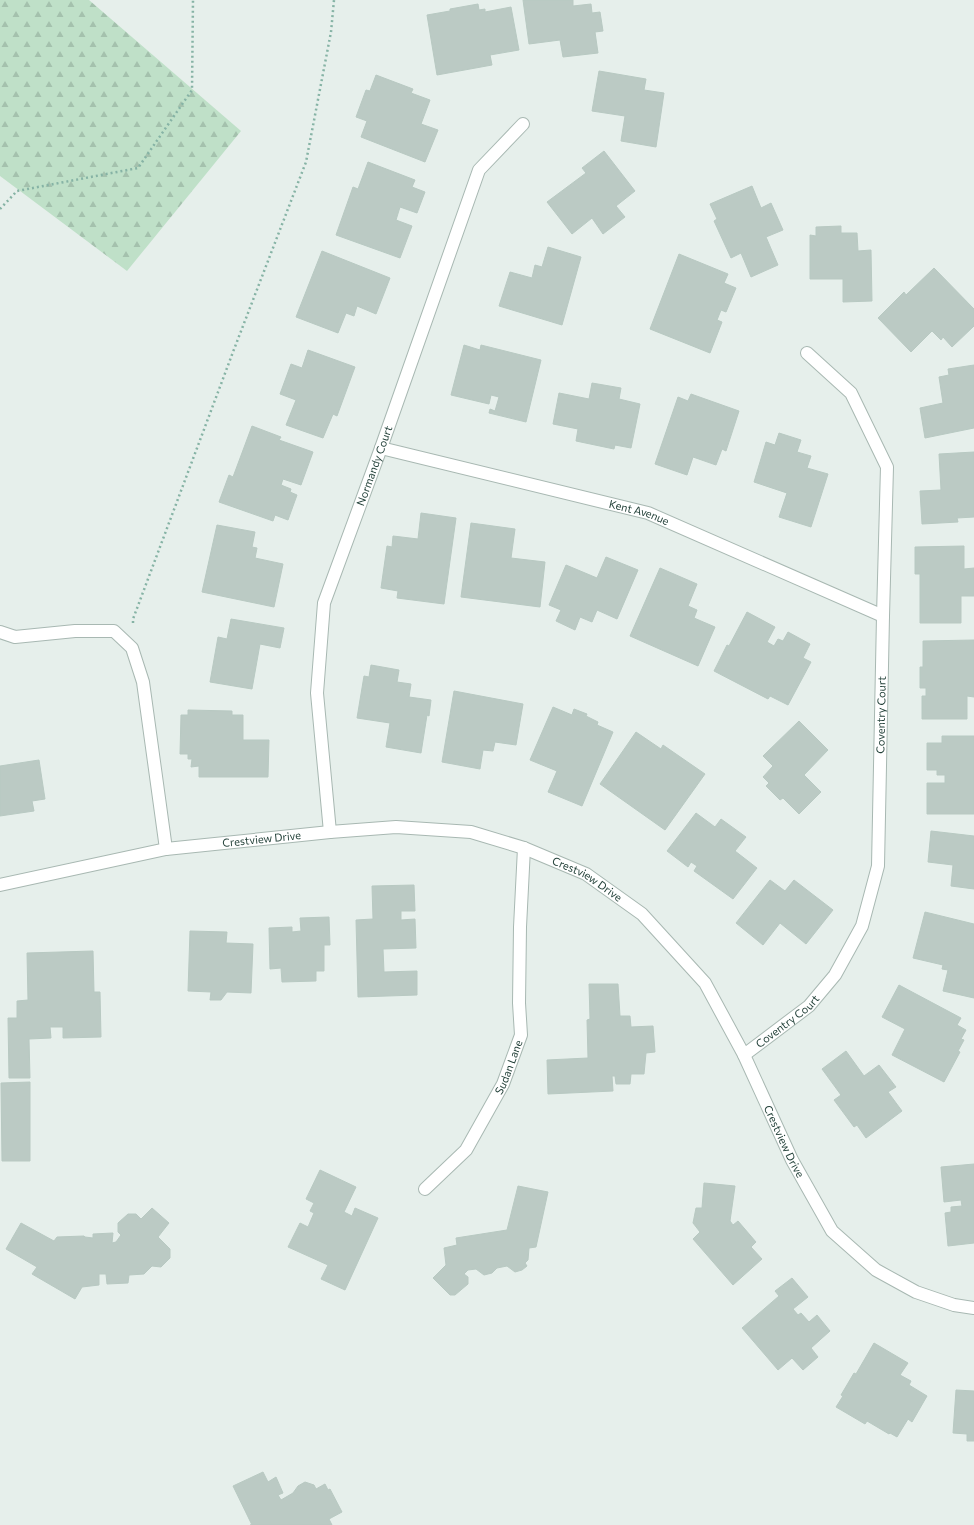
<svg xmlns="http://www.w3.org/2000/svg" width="974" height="1525" viewBox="0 0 974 1525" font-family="Commissioner,sans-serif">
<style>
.forest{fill:url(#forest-firs)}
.building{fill:#bbcac4;stroke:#b8c9c2}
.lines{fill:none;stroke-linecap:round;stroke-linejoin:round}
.minor-casing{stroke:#a8b8b2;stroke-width:14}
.tertiary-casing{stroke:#a8b8b2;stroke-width:14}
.path{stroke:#86b3a5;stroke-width:2.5;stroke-dasharray:2 3;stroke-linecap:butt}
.minor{stroke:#fff;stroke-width:12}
.tertiary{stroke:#fff;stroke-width:12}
.labels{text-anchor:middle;stroke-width:4;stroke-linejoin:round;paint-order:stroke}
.street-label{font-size:11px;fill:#24423a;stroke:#f7fbf9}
</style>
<defs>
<pattern id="forest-firs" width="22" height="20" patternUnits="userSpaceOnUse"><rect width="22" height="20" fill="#bfe0c8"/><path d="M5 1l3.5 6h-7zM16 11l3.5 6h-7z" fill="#a4c1ad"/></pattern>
</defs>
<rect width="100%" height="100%" fill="#e6efeb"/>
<path class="forest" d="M0 0H89L241 131 127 271 0 176Z"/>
<path class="building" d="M523 0H573V6L591 4 592 13 600 12 603 31 595 32 598 53 563 57 560 40 529 44Z
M478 4 479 10 485 9V12L511 7 519 50 490 55 492 65 437 75 427 15 450 11V9Z
M599 71 646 79 644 90 664 93 656 147 621 141 625 116 592 111Z
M376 75 413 89 411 93 430 100 421 124 438 130 425 162 361 137 367 121 356 117 366 90 370 91Z
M604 151 635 191 616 206 625 217 603 234 592 218 572 234 547 202 586 173 582 168Z
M368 162 415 180 412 187 425 192 417 213 400 207 396 220 412 226 400 258 336 235 353 187 358 189Z
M752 186 761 208 771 203 783 230 766 237 778 265 751 277 741 253 731 258 714 221 717 219 710 204Z
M841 226V233H857L858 251 871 250 872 301 843 302V279H810V235L816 236V227Z
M548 247 581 257 562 325 499 306 510 272 532 278 535 265 542 267Z
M322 251 390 278 376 314 357 306 354 316 346 313 338 333 296 317Z
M679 254 728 274 724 283 736 288 726 312 721 310 717 320 722 322 710 353 650 329Z
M934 268 974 309V326L952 347 943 337 941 340 932 331 911 352 878 318 904 292 906 295Z
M464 345 480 350 481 345 541 360 526 422 489 413 490 409 495 411 499 397 491 395 489 404 451 395Z
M308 350 355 367 337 416 333 414 323 438 286 425 296 400 280 394 291 364 302 368Z
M974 365V428L925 438 920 408 943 403 939 377 949 375 948 369Z
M592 383 621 388 619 399 640 404 631 448 615 445 614 449 576 441 578 429 553 424 559 393 589 399Z
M691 394 739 411 726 451 722 449 716 465 693 457 687 475 655 464 678 397 688 401Z
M252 426 281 437 279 440 313 452 301 485 283 479 281 485 291 489 290 492 297 495 288 520 275 515 273 521 219 502 229 475 233 477Z
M779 433 801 440 797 452 811 456 807 468 828 474 811 527 779 517 787 493 754 482 766 442 775 445Z
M974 452V517L957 518 958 522 922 524 920 491 941 490 939 454Z
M421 513 456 518 444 604 397 598 398 591 381 588 387 546 392 547 393 536 418 539Z
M471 523 515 529 511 558 545 562 540 607 461 597Z
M217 525 255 532 252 547 257 548 255 558 283 564 274 607 202 592Z
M964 546V569L974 568V596H961V623H920V574H915V547Z
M606 557 638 570 617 619 597 610 592 622 580 617 575 630 556 621 561 610 549 605 566 565 597 578Z
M660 568 697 584 688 606 697 610 694 618 715 627 698 666 630 636Z
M747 612 775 627 767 642 774 646 778 639 783 641 788 632 810 644 803 658 811 662 788 705 770 696 768 699 714 671 727 645 729 646Z
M231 619 284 628 280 648 260 644 252 689 210 682 218 637 227 639Z
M974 640V697L967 696V719H922V696H926V688H920V667H923V641Z
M371 665 399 670 397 682 411 684 409 697 431 700 429 716 427 715 421 753 386 747 390 723 357 718 364 676 369 677Z
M454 691 523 704 516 745 495 742 493 751 483 750 480 769 442 762Z
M553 707 572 715 574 709 587 714 586 716 598 722 597 725 613 732 582 806 548 792 557 771 530 760Z
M188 710 232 711V715H243V740H269L268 777H199V766L191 767 192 759H188V754H180L181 715H188Z
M799 721 828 750 804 775 821 792 799 814 783 798 780 800 766 786 769 783 763 777 773 766 763 756Z
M636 732 661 749 663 745 705 774 665 830 600 784Z
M942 736H974V814H927V783H945V775H937V770H927V743H942Z
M39 760 45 799 32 801 34 811 0 816V766Z
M696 813 715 827 721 819 746 837 735 851 757 868 733 899 694 871 697 866 691 862 688 867 667 851Z
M931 831 974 836V889L951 886 953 865 928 862Z
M770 880 785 891 794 880 833 910 806 944 780 923 763 945 736 923Z
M414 885 415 911H401V920L415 919 416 948 383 949 384 972 417 971V995L358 997 356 920 373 919 372 886Z
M925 912 974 924V998L943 991 948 970 942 969 943 965 913 958Z
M329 917 330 945H324V971H316V981L282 982 281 968 270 969 269 928 292 927V932L301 931 300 918Z
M190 931 227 932 226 943 253 944 251 993 227 992 221 1000H210L211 992 188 991Z
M93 951 94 992H100L101 1037 63 1038V1027H50L51 1038 29 1039 30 1078H9L8 1018H17V1001L28 1000 27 953Z
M589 984H618L620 1016H630L631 1027 653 1026 655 1052 646 1053 644 1074H631L630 1084H616L615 1076H612L613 1091 548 1094 547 1060 588 1058 587 1020 590 1019Z
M899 985 961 1018 957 1025 966 1030 961 1039 964 1040 958 1051 960 1052 944 1082 892 1055 905 1029 882 1017Z
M846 1051 864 1076 879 1065 896 1087 888 1092 902 1111 866 1138 857 1125 854 1127 834 1100 841 1095 822 1069Z
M30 1082V1161H2L1 1083Z
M974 1164V1243L948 1246 945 1213 951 1212V1207L962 1206 961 1200 944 1202 941 1167Z
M320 1170 356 1187 344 1212 352 1216 355 1208 378 1218 345 1290 321 1279 328 1265 288 1247 300 1223 308 1227 314 1213 310 1211 314 1203 306 1199Z
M704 1183 735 1186 730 1221 733 1225 738 1221 756 1242 751 1247 762 1259 733 1285 693 1239 700 1232 693 1223 696 1208H702Z
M518 1186 548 1192 536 1247 529 1248 528 1260 525 1263 527 1266 522 1270 515 1272 507 1266 497 1268 492 1273 484 1275 476 1269 468 1270 464 1274 468 1277V1284L455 1295H450L433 1278 446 1265 444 1248 457 1245 456 1238 507 1230Z
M152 1208 169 1223 158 1237 170 1249V1258L161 1267 152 1266 144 1274 129 1275 128 1283 107 1284 106 1274H99V1285L82 1287 75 1299 32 1274 37 1267 6 1249 21 1223 54 1241 57 1237 84 1236 85 1237 93 1238V1234L113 1233 112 1243 116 1242 121 1235 118 1232V1223L128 1214H136L141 1219Z
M792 1278 808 1297 793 1309 798 1315 801 1313 809 1322 817 1315 830 1331 811 1348 818 1357 803 1370 792 1358 778 1370 742 1328 779 1296 775 1291Z
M874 1343 908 1363 900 1375 911 1381 909 1385 927 1396 912 1422 908 1419 897 1437 890 1433 889 1434 867 1421 865 1424 836 1407 843 1396 841 1395 854 1373 856 1374Z
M956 1390 974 1391V1441H967V1434L953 1433Z
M263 1472 268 1482 276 1477 283 1493 278 1495 281 1500 293 1493 298 1486 305 1482 314 1485 316 1489 325 1484 328 1490 330 1489 342 1512 329 1519 332 1525H250H252L233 1486Z"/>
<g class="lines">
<defs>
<g id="minor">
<path id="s1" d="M381 448 648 513 883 616"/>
<path d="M0 632 15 637 75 631H114L132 648 143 682 166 849"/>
<path id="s2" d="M330 832 317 693 324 603 381 448 479 170 523 124"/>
<path id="s3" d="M744 1055 809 1006 835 975 862 926 878 866 883 616 887 467 851 393 807 353"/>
<path id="s4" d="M425 1189 466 1150 503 1084 521 1035 519 1003 520 927 524 848"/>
</g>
<g id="tertiary">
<path id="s5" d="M0 885 166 849 330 832 396 827 471 832 524 848 586 874 642 914 705 983 744 1055 792 1160 832 1231 876 1270 916 1292 954 1305 974 1308"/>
</g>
</defs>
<use href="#minor" class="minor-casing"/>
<use href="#tertiary" class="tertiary-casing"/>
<path class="path" d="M0 209 17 191 138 168 192 90 193 0
M133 623V619L233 352 306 162 331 32 334 0"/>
<use href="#minor" class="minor"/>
<use href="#tertiary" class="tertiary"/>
</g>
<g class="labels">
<g class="street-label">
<text dy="4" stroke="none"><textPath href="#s2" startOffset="376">Normandy Court</textPath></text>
<text dy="4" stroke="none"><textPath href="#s1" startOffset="266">Kent Avenue</textPath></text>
<text dy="4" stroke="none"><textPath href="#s3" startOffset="391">Coventry Court</textPath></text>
<text dy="4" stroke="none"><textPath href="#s5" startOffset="266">Crestview Drive</textPath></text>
<text dy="4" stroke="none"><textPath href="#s5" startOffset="602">Crestview Drive</textPath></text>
<text dy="4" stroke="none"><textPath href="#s3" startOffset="55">Coventry Court</textPath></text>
<text dy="4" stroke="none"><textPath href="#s4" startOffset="150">Sudan Lane</textPath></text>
<text dy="4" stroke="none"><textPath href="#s5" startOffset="938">Crestview Drive</textPath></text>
</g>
</g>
</svg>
